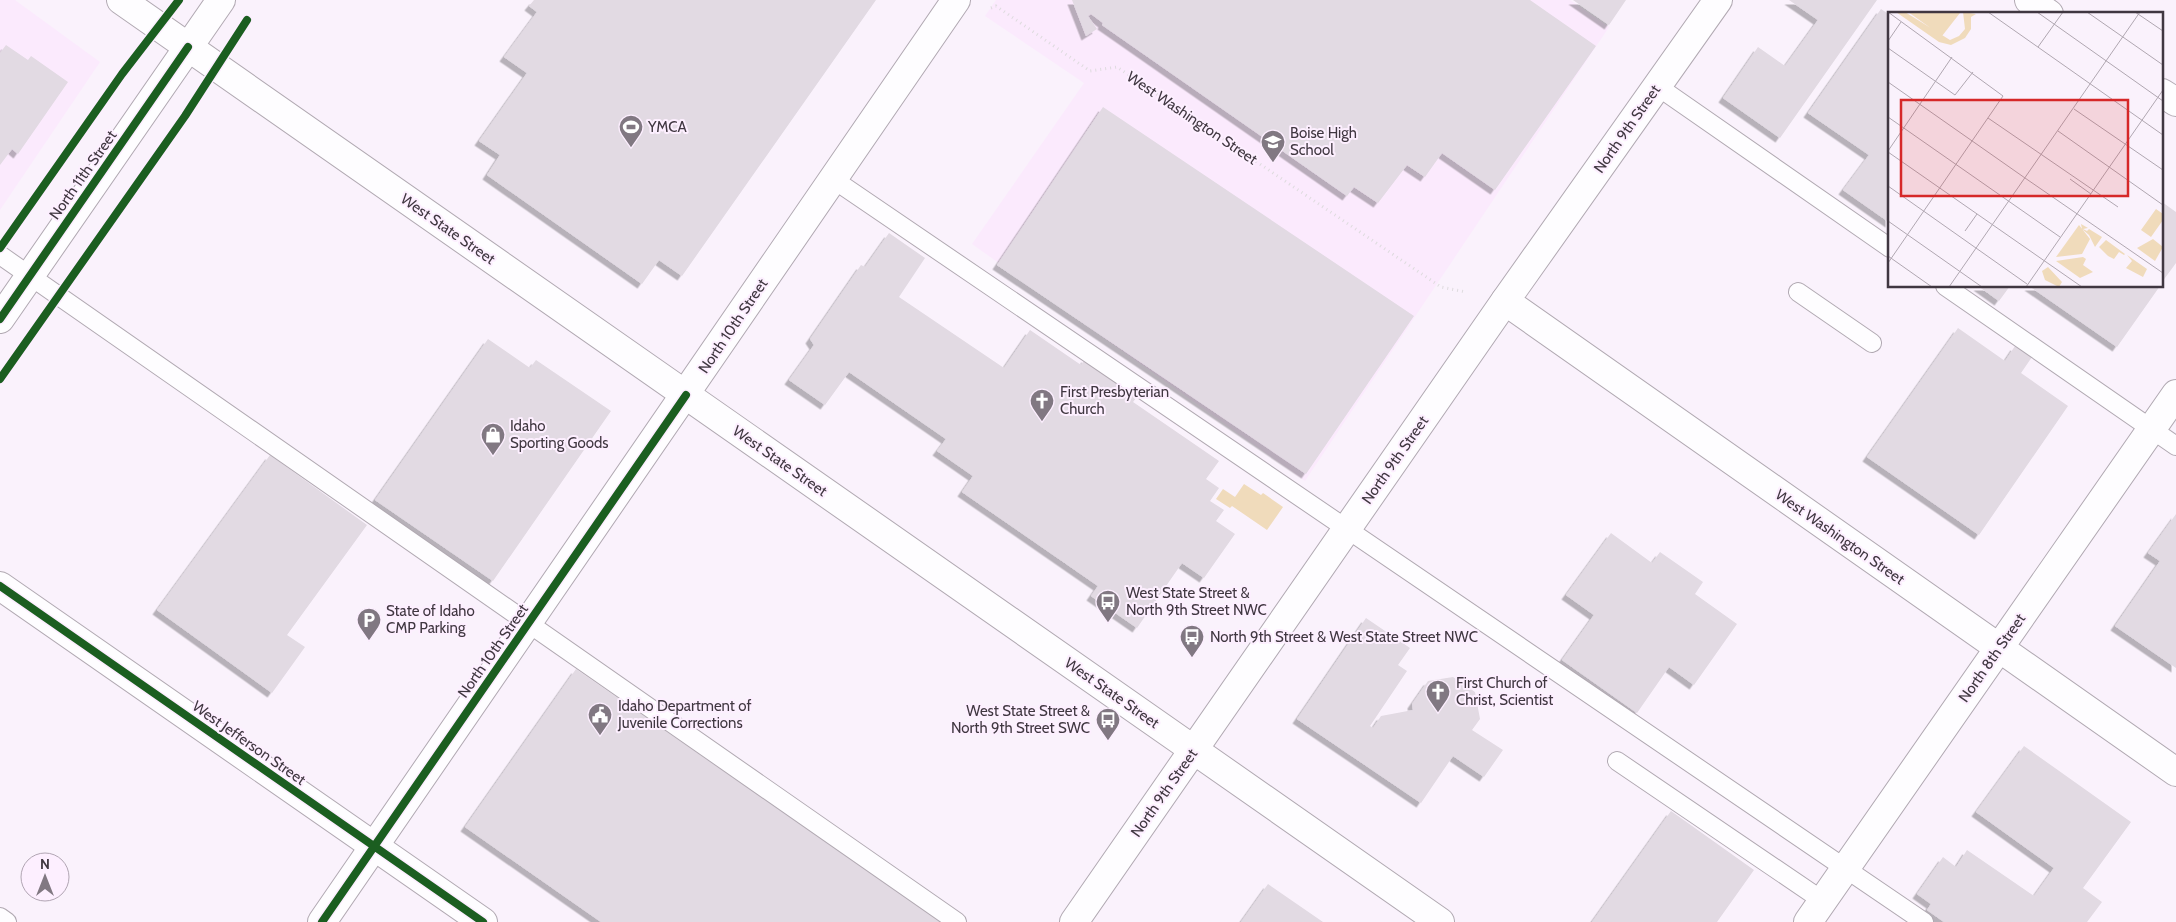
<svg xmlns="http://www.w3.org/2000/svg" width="2176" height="922" viewBox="0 0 2176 922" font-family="Cabin,sans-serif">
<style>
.built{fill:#fbeafd}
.green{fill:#f0dbbb}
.building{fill:#e2dae3;filter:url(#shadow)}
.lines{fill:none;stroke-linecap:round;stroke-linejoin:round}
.service-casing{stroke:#b1a9b2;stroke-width:20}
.minor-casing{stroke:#b1a9b2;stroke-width:30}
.tertiary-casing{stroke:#b1a9b2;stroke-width:30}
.secondary-casing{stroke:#b1a9b2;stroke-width:30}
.path{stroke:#dedbde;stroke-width:3;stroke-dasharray:1 4;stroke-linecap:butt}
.service{stroke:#fefdff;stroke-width:18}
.minor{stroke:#fefdff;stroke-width:28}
.tertiary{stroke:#fefdff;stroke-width:28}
.secondary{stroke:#fefdff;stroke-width:28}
.cycleway-casing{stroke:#fdefff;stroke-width:11}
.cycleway{stroke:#1b5e20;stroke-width:8}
.labels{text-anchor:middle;stroke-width:4;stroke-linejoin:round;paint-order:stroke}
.street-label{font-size:15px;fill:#403741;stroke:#fdefff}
.poi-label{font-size:15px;fill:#403741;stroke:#fdefff;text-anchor:start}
.inset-road{fill:none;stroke:#b0a7b1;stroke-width:1}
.view{fill:#d62828;fill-opacity:0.15;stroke:#d62828;stroke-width:2.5}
.inset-edge{fill:none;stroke:#403741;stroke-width:2.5}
</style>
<defs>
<filter id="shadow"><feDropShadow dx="-4.5" dy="4.5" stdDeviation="0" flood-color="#0004"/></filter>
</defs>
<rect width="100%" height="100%" fill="#faf2fc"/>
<path class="built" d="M0 0H15L100 62 0 210Z
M996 0H1570L1609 27 1305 481 972 244 1084 83 985 16Z"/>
<path class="green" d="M1244 484 1261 495 1263 493 1283 507 1267 530 1232 506 1230 508 1216 499 1223 489 1235 497Z"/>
<path class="building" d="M534 0H876L682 276 659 260 642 284 487 175 500 155 479 141 527 73 504 57 537 12 529 6Z
M1072 0H1530L1596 46 1495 190 1442 153 1425 177 1407 165 1378 203 1354 187 1347 196 1102 25 1103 23 1091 14 1088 16 1097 29 1086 36Z
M1573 0H1626L1609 25Z
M1789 0H1877L1780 138 1723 98 1758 47 1785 66 1818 20Z
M1881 9 1890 15V223L1843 190 1869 155 1808 113Z
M6 45 28 60 31 56 68 82 18 154 12 149 0 165V53Z
M1103 107 1414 316 1306 474 997 265Z
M2162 202 2176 212V263L2162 282Z
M889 233 925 258 899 297 1004 368 1030 330 1081 365 1086 358 1139 394 1133 402 1219 461 1206 479 1219 488 1210 501 1224 510 1216 521 1235 534 1204 578 1182 563 1137 628 1091 596 1098 586 962 492 973 476 937 451 946 439 849 372 825 405 789 380 814 345 810 339 861 265 865 267Z
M1978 286H2010L1999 301Z
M2029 286H2160L2117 347Z
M1958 328 2005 361 2015 346 2032 357 2021 373 2068 406 1979 535 1867 457Z
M488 339 530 368 536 360 611 411 493 581 375 500Z
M270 455 367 525 287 635 305 647 272 693 157 610Z
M2176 514V668L2115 626 2160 561 2148 553Z
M1611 533 1652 563 1660 552 1703 582 1695 594 1737 624 1694 685 1669 667 1637 713 1562 660 1594 615 1566 595Z
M1366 618 1410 648 1398 665 1407 671 1370 726 1373 728 1381 716 1413 710 1412 704 1428 681 1453 677 1475 692 1480 719 1472 730 1503 750 1484 777 1453 756 1421 803 1297 719Z
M576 669 904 896 941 922H601L465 827Z
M2024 746 2131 822 2083 888 2102 902 2087 922H1944L1927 910 1931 904 1917 894 1943 857 1956 867 1967 850 2034 896 2054 868 1976 812Z
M1671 811 1754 870 1717 922H1592Z
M1268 884 1323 922H1241Z"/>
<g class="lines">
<defs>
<path id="service" d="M1657 86 1890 248
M833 179 1924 922
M0 255 957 922
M1945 286 2176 446
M1798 292 1872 343
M1617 761 1823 901
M0 917 7 922"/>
<path id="minor" d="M2029 0 2049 14
M2162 93 2176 102
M322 922 956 0"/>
<path id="tertiary" d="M1505 301 2176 772
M0 319 221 0
M0 586 483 922
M1194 750 1440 922
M1808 922 2176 394"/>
<path id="secondary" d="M121 0 1194 750
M1074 922 1505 301 1718 0"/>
</defs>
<use href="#service" class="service-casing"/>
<use href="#minor" class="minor-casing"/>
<use href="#tertiary" class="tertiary-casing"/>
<use href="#secondary" class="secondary-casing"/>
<path class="path" d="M991 8 996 6 1090 71 1117 67 1441 287 1466 292"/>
<use href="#service" class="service"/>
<use href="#minor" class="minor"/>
<use href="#tertiary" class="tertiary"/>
<use href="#secondary" class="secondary"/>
<defs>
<path id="cycleway" d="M0 248 122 74 179 0
M0 319 188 47
M0 379 185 116 247 20
M0 586 483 922
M322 922 686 395"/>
</defs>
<use href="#cycleway" class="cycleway-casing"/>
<use href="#cycleway" class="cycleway"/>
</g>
<defs>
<symbol id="stadium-pin" viewBox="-11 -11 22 30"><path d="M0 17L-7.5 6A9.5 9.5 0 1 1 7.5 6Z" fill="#817882" stroke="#fdefff"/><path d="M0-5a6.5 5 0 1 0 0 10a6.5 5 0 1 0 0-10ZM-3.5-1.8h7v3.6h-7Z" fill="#fff"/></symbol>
<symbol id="school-pin" viewBox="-11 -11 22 30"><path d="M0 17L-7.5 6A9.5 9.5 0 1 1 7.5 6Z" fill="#817882" stroke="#fdefff"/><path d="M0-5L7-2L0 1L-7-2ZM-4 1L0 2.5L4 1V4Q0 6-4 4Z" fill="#fff"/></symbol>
<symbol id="church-pin" viewBox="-11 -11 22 30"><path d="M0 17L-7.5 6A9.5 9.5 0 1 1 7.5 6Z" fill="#817882" stroke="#fdefff"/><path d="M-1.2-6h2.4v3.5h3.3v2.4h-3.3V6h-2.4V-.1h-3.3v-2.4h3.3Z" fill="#fff"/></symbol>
<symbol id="shop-pin" viewBox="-11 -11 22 30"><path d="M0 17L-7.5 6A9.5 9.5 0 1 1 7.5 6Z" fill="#817882" stroke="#fdefff"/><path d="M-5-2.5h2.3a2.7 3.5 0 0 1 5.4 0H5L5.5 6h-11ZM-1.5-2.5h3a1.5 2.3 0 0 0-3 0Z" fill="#fff"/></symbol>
<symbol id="bus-pin" viewBox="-11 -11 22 30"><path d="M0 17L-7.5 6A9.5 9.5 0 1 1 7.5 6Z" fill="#817882" stroke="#fdefff"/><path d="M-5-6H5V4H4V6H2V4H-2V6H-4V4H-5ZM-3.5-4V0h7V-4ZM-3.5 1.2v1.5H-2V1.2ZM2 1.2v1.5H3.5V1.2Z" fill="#fff"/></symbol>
<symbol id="parking-pin" viewBox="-11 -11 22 30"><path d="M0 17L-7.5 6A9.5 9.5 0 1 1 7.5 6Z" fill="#817882" stroke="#fdefff"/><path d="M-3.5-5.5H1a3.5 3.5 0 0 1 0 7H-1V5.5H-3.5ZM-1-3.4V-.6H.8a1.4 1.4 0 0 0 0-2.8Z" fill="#fff"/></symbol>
<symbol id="civic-pin" viewBox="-11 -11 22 30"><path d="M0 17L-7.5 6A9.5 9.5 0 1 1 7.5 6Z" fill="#817882" stroke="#fdefff"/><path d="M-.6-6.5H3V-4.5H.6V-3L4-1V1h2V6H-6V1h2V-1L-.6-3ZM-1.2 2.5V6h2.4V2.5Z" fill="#fff"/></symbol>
</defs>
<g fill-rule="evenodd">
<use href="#stadium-pin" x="617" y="113" width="28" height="38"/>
<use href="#school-pin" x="1259" y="128" width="28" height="38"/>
<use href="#church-pin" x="1028" y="387" width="28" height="38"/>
<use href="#shop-pin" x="479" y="421" width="28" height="38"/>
<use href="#bus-pin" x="1094" y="588" width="28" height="38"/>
<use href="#parking-pin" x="355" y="606" width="28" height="38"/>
<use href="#bus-pin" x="1178" y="623" width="28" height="38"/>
<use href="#church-pin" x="1424" y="678" width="28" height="38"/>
<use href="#civic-pin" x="586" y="701" width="28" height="38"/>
<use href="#bus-pin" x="1094" y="706" width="28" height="38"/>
</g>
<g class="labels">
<g class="street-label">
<text transform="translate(1192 118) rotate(34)" y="5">West Washington Street</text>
<text transform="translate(1627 129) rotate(-55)" y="5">North 9th Street</text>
<text transform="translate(83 175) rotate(-55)" y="5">North 11th Street</text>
<text transform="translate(448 229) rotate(35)" y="5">West State Street</text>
<text transform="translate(733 326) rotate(-56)" y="5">North 10th Street</text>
<text transform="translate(1395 460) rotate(-55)" y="5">North 9th Street</text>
<text transform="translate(780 461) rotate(35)" y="5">West State Street</text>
<text transform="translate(1840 537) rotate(35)" y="5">West Washington Street</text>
<text transform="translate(493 651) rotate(-55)" y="5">North 10th Street</text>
<text transform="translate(1992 658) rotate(-55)" y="5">North 8th Street</text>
<text transform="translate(1112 693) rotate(35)" y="5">West State Street</text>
<text transform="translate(249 743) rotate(35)" y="5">West Jefferson Street</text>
<text transform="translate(1164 793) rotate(-55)" y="5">North 9th Street</text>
</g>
<g class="poi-label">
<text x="648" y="132">YMCA</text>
<text x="1290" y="138">Boise High<tspan x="1290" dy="17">School</tspan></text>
<text x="1060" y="397">First Presbyterian<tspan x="1060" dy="17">Church</tspan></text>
<text x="510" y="431">Idaho<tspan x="510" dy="17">Sporting Goods</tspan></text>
<text x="1126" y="598">West State Street &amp;<tspan x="1126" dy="17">North 9th Street NWC</tspan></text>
<text x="386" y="616">State of Idaho<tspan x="386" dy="17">CMP Parking</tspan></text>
<text x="1210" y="642">North 9th Street &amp; West State Street NWC</text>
<text x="1456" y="688">First Church of<tspan x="1456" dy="17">Christ, Scientist</tspan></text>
<text x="618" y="711">Idaho Department of<tspan x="618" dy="17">Juvenile Corrections</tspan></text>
<text x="1090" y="716" text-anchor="end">West State Street &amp;<tspan x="1090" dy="17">North 9th Street SWC</tspan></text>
</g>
</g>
<g transform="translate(1888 12)">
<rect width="275" height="275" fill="#faf2fc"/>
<path d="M8 0H17L62 28 71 24 77 17 75 0 88 2 83 5V17L77 26 63 33 51 30ZM20 0H71L72 1 54 24ZM268 197 275 202V208L263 225 253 218ZM193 212 200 216 195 217 199 219 201 217 214 225 207 235 201 223 194 217ZM191 213 202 227 194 242 168 245ZM265 227 275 235 267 249 249 236ZM218 228 237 242 236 243 231 240 226 247 220 244 211 235ZM239 243 259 257 255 265 238 256 244 249ZM195 245 198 247 195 253 205 260 192 266 168 249ZM160 255 174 270 171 275 157 268 154 259Z" fill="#f0dbbb"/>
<path class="inset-road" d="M0 0 115 84 0 251M100 0 275 123M149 0 275 89M199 0 275 53M247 0 275 19M0 29 13 10M150 35 175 0M0 36 67 83 85 60M0 70 137 166M186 97 275 158M0 105 172 225M100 106 230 195M170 119 275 193M0 139 64 45M0 140 194 275M137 166 275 261M182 167 203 182M0 174 139 272M0 209 94 275M77 219 89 202M0 244 44 275M61 275 252 0M138 275 275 78"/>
<path class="view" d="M13 88H240V184H13Z"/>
<rect width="275" height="275" class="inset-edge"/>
</g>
<g transform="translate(45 877)"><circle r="24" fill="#fdefff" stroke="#b1a5b3"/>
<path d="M0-4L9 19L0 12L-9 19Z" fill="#817882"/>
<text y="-8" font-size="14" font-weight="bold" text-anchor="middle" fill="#403741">N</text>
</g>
</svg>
